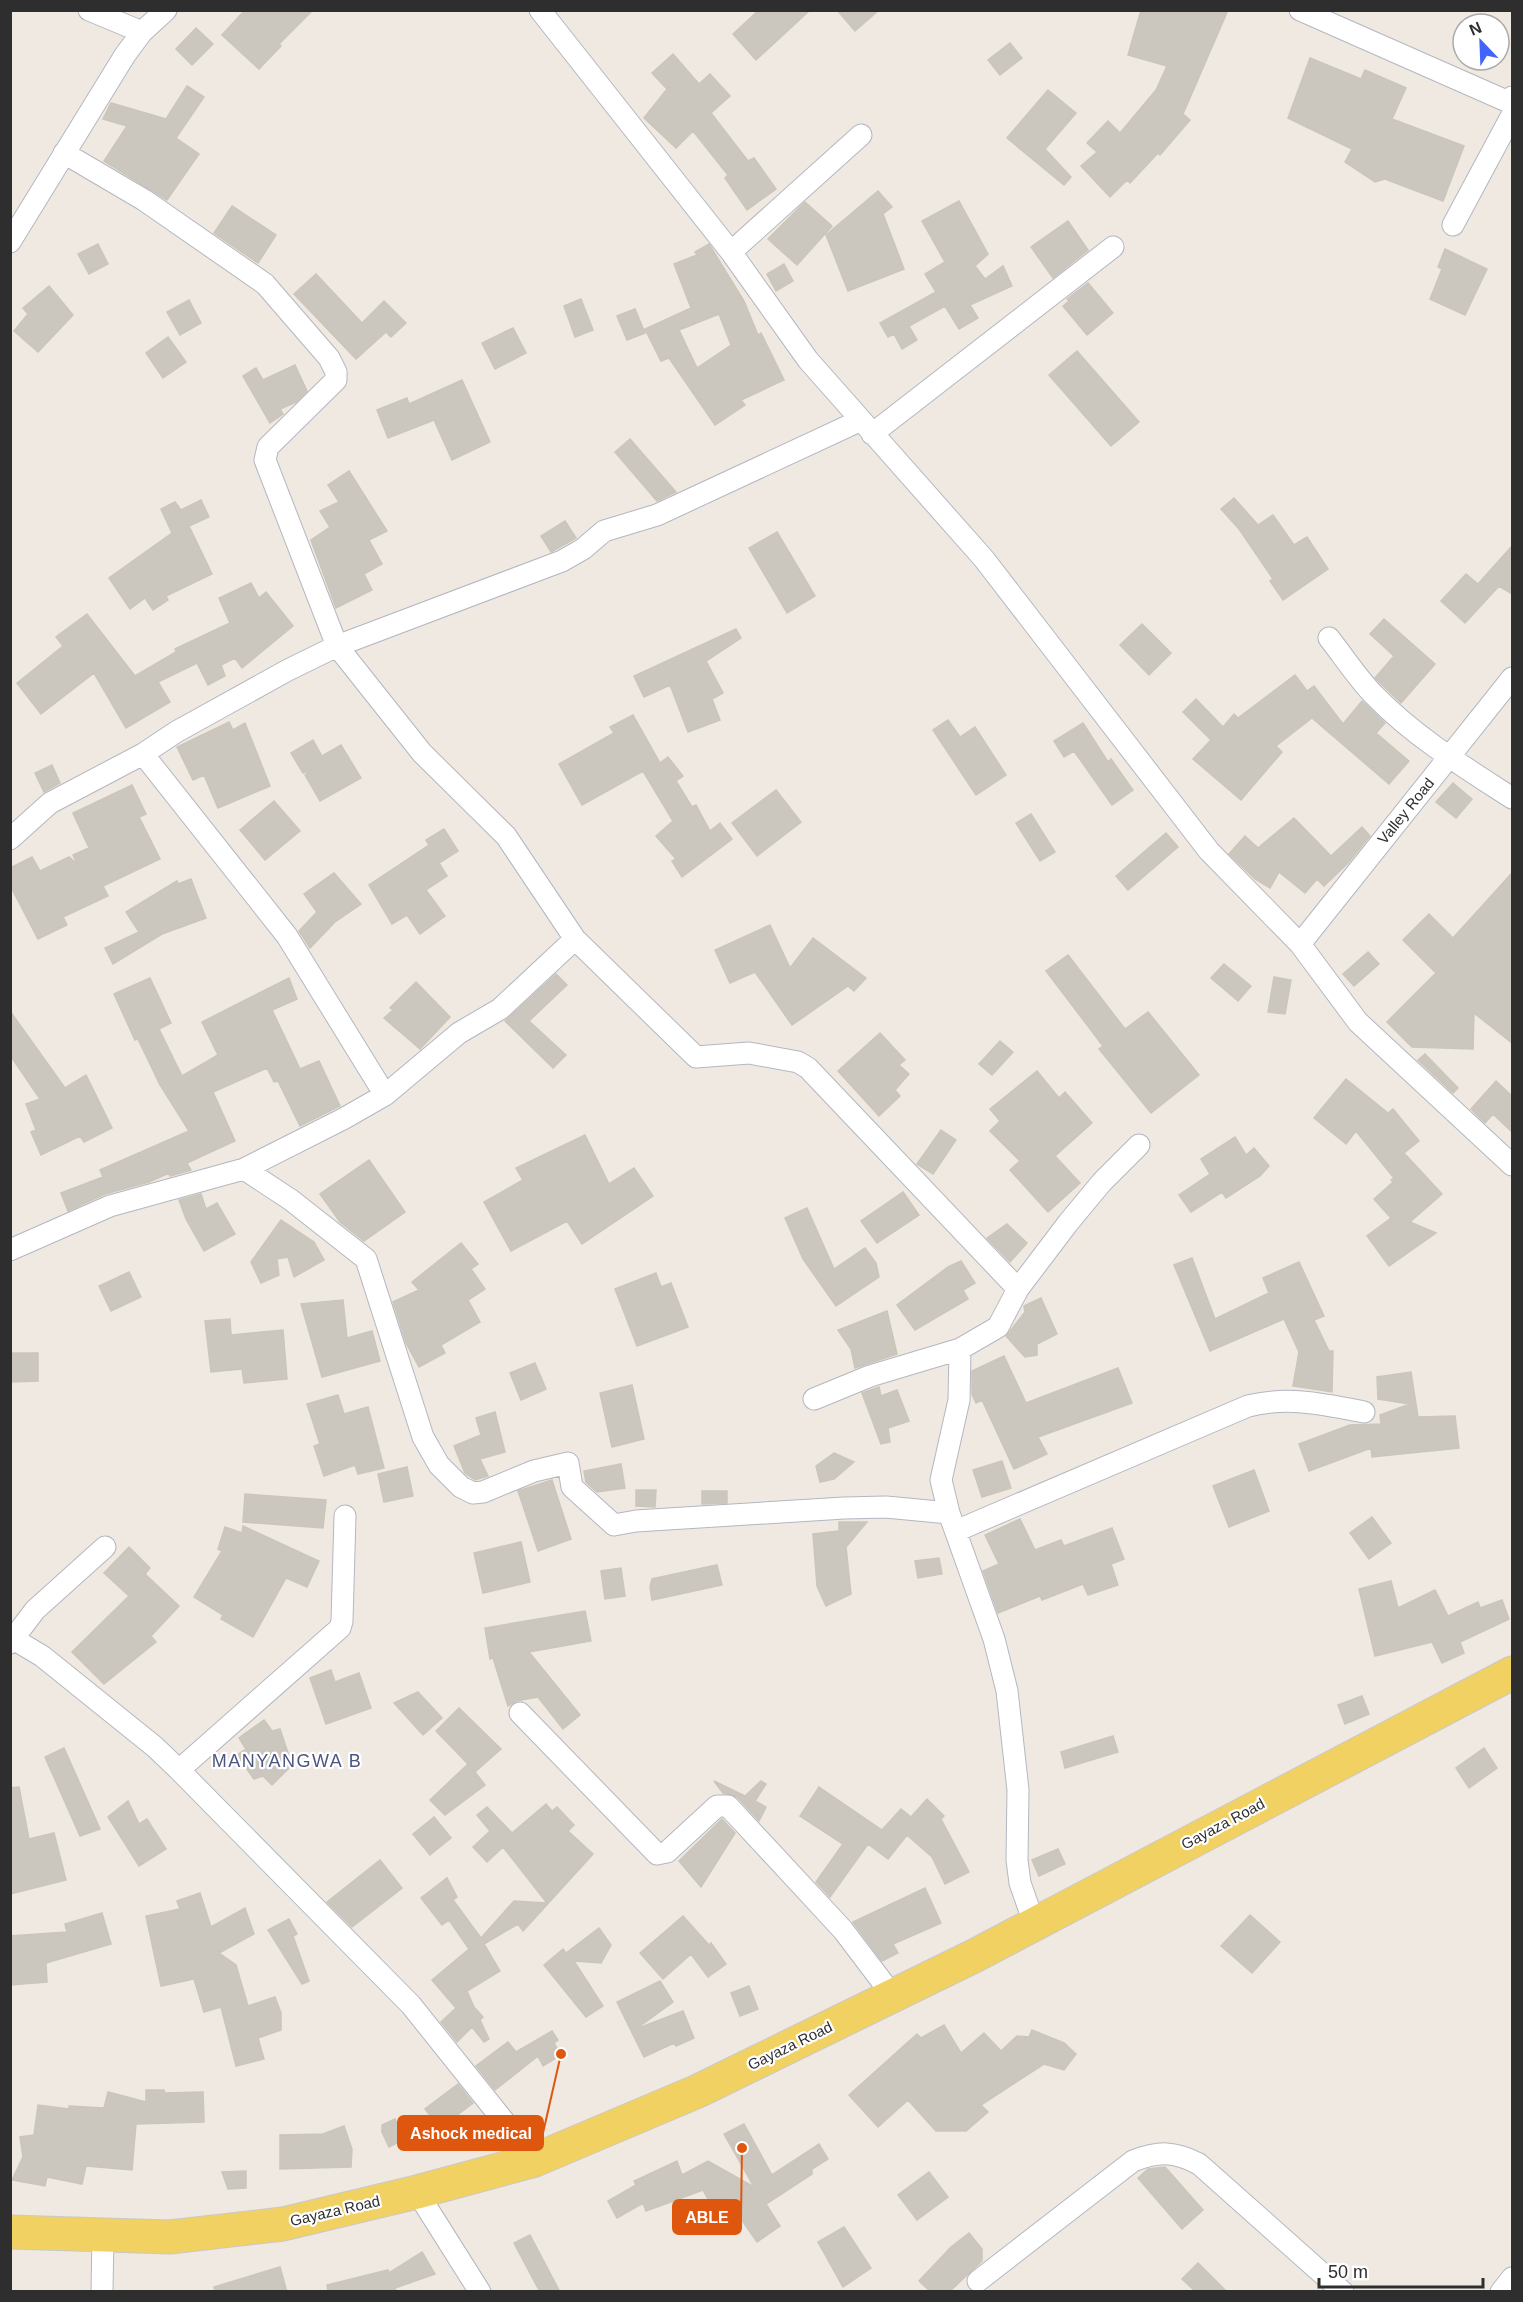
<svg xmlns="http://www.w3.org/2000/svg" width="1523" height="2302" viewBox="0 0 1523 2302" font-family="Helvetica,sans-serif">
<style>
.building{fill:#cbc7bf;stroke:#cbc5ba;stroke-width:1.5;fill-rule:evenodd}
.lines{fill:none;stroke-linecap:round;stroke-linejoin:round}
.street-casing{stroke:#b4b7c1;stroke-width:23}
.primary-casing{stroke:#c9c9c9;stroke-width:35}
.street{stroke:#fff;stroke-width:21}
.primary{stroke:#f2d163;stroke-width:33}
.labels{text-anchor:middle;stroke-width:4.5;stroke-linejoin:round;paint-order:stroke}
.street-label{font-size:15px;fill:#2e2e2e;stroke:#fff}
.quarter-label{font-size:18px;letter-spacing:1.5px;fill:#4d5680;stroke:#fff}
.leader{fill:none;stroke:#df570e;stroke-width:2}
.callout-dot{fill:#df570e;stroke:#fff;stroke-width:2}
.callout{fill:#df570e;stroke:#df570e;stroke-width:2}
.callout-label{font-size:16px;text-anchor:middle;font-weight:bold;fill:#fff}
</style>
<rect width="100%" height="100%" fill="#efe9e1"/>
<path class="building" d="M245 10H313L279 44 281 46 259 69 222 35Z
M759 10H810L756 60 733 34Z
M837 10H879L855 31Z
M1141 10H1228L1183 114 1190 120 1160 155 1158 153 1130 183 1127 180 1110 197 1081 166 1097 152 1087 143 1108 121 1120 133 1156 90 1167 66 1128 55Z
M196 28 213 44 192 65 176 49Z
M1010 43 1022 58 1000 75 988 60Z
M673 54 699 84 710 74 730 96 711 113 748 161 754 158 776 189 747 210 725 178 728 175 693 131 676 148 644 118 667 89 652 73Z
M1310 58 1361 79 1365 70 1406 88 1392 119 1464 146 1443 201 1385 179 1375 182 1345 162 1352 149 1288 118Z
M187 86 204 97 176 138 199 154 167 200 104 161 127 126 103 119 111 103 166 119Z
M1048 90 1076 113 1045 149 1071 177 1064 185 1007 138Z
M878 191 892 207 883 214 904 269 848 291 826 235Z
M959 201 988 254 975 266 985 279 1003 266 1012 286 970 305 978 318 959 329 945 306 909 326 917 340 902 349 894 334 888 337 880 323 936 292 925 274 945 262 922 221Z
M805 202 832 226 797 265 768 239Z
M232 206 276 235 258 263 214 233Z
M1068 221 1088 250 1053 278 1031 247Z
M98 244 108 264 89 274 78 254Z
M709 244 744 301 758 335 761 333 784 380 741 400 745 405 715 425 669 358 661 361 645 329 691 308 674 264 697 255 695 252ZM719 314 731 345 697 368 679 330Z
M1445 249 1487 269 1465 315 1430 299 1442 269 1438 267Z
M784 264 793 281 776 291 767 274Z
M316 274 362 323 384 301 406 323 391 337 386 332 356 359 294 294Z
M1088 283 1113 313 1087 335 1063 306 1069 301 1067 299Z
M49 286 73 315 38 352 14 331 28 314 23 308Z
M581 299 593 330 575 337 564 306Z
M189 300 201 323 180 335 167 312Z
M635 309 645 333 627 340 617 316Z
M513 328 526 353 495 369 482 343Z
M168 337 186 362 163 378 146 353Z
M1077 351 1139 422 1111 446 1049 375Z
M295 365 307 391 296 402 280 409 283 414 270 423 243 376 256 368 263 380Z
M462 380 490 442 452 460 434 420 388 438 377 410 407 398 409 404Z
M630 439 676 492 657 501 615 452Z
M349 471 387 531 369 540 382 564 364 574 372 590 336 608 311 540 330 527 320 511 339 502 328 485Z
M1234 498 1258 525 1273 515 1294 545 1307 537 1328 569 1283 600 1270 581 1273 579 1239 529 1221 509Z
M201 500 209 517 189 526 212 574 166 596 168 600 153 610 145 598 130 609 109 578 172 533 161 509 175 502 181 510Z
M565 521 576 538 551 552 541 536Z
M777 532 815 596 787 613 749 548Z
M1512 546V594L1499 586 1465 623 1441 601 1466 574 1478 584Z
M251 583 259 598 266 592 293 626 242 668 235 658 221 665 225 676 208 685 197 663 158 682 170 702 126 728 94 673 41 714 17 683 63 646 56 637 87 614 135 676 176 652 175 649 230 623 219 598Z
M1384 619 1435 664 1401 703 1375 678 1394 656 1370 634Z
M1142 624 1171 653 1149 675 1120 645Z
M736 629 741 638 706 661 723 693 712 699 720 720 688 732 670 685 644 697 634 676Z
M1295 675 1307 691 1314 686 1343 724 1362 701 1385 723 1376 733 1409 761 1389 784 1312 718 1276 746 1282 752 1241 800 1193 759 1211 740 1183 712 1196 699 1223 727 1234 714 1238 718Z
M633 715 660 763 668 757 683 776 676 781 692 807 696 805 710 831 720 823 732 839 682 877 672 861 676 859 656 836 673 821 643 771 582 805 559 764 614 733 610 727Z
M948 720 960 737 975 727 1006 775 976 795 933 730Z
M229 722 233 730 245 723 270 786 218 808 204 775 193 780 177 747Z
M1083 723 1108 762 1111 759 1133 790 1112 805 1074 751 1064 757 1054 741Z
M313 740 322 756 341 745 361 778 320 801 305 775 312 769 303 773 291 753Z
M52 765 60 783 44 792 35 773Z
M1453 783 1472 799 1456 818 1436 802Z
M132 785 146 814 139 817 160 859 103 886 108 896 63 917 67 925 38 939 10 885V868L32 857 40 871 69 857 77 864 73 855 89 848 73 813Z
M776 790 801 822 757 856 732 823Z
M274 801 300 831 265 860 240 830Z
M1031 814 1055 852 1040 861 1016 823Z
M1294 818 1331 856 1362 827 1370 836 1348 863 1324 886 1317 879 1305 893 1279 872 1270 888 1255 879 1229 854 1245 836 1258 848Z
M444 829 458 851 439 863 447 876 426 890 445 916 420 934 407 915 392 924 369 885 429 845 426 840Z
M1166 833 1178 847 1128 890 1116 876Z
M334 873 361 904 335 922 310 948 299 931 317 912 304 894Z
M1512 873V1043L1474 1013 1473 1049 1412 1047 1387 1022 1436 973 1403 940 1429 914 1453 938Z
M191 879 206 918 162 934 113 964 105 948 139 932 126 912 177 881 178 884Z
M770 925 790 968 813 938 866 978 854 991 848 986 792 1025 755 972 730 983 715 950Z
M1368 952 1379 964 1354 986 1343 974Z
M1068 955 1125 1029 1148 1012 1199 1075 1151 1113 1099 1049 1103 1046 1046 971Z
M1224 964 1251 986 1238 1001 1211 978Z
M556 974 567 985 529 1021 566 1055 553 1068 505 1021Z
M1274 977 1291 980 1285 1014 1268 1012Z
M150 978 171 1023 159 1029 182 1076 218 1055 202 1022 289 978 297 999 272 1010 300 1069 319 1061 340 1106 300 1126 278 1081 274 1082 267 1068 213 1092 235 1141 187 1163 191 1170 170 1176 169 1173 149 1182 105 1194 68 1211 61 1193 103 1177 100 1170 189 1131 160 1085 138 1039 135 1040 114 994Z
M416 982 450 1017 420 1049 384 1018 393 1010 390 1008Z
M10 1011 65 1088 86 1075 112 1128 84 1142 80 1136 41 1155 31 1132 36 1130 26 1104 40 1099 10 1055Z
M880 1033 905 1060 899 1065 909 1074 895 1090 900 1096 879 1116 838 1071Z
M1000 1041 1013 1052 992 1075 979 1064Z
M1425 1054 1458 1088 1453 1093 1418 1060Z
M1037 1071 1059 1098 1065 1092 1092 1123 1055 1156 1080 1183 1048 1212 1010 1170 1020 1161 990 1131 1000 1121 990 1109Z
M1346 1079 1388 1113 1393 1109 1419 1141 1404 1153 1442 1194 1410 1222 1436 1233 1389 1266 1367 1236 1391 1218 1374 1199 1393 1182 1391 1180 1394 1178 1356 1131 1346 1144 1314 1118Z
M1496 1081 1512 1096V1132L1493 1114 1485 1123 1471 1109Z
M941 1130 956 1140 933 1174 917 1164Z
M585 1135 609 1184 634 1168 653 1196 582 1244 567 1221 511 1251 484 1202 523 1180 516 1168Z
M1235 1137 1246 1155 1254 1148 1269 1166 1260 1176 1226 1198 1222 1192 1191 1212 1179 1195 1210 1174 1201 1159Z
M369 1160 405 1212 364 1241 340 1222 320 1194Z
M903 1192 919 1215 877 1243 861 1221Z
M201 1194 206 1209 217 1203 235 1234 204 1251 186 1219 179 1200Z
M807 1208 834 1269 865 1248 876 1263 879 1277 836 1306 803 1259 785 1218Z
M281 1220 314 1242 324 1260 294 1277 288 1257 277 1259 279 1275 261 1283 251 1262Z
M1007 1224 1027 1243 1010 1262 987 1238Z
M461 1243 478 1264 471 1269 485 1289 468 1300 480 1322 441 1345 445 1353 419 1367 406 1343 393 1302 419 1290 412 1282Z
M1192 1258 1215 1319 1269 1293 1263 1278 1299 1262 1324 1316 1314 1320 1329 1351H1333L1332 1392 1293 1386 1299 1352 1284 1319 1210 1351 1174 1265Z
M961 1261 975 1283 963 1290 968 1299 915 1330 897 1305 948 1267Z
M129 1272 141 1297 111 1311 99 1286Z
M656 1273 661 1287 671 1283 688 1327 637 1346 615 1289Z
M1041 1298 1057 1334 1037 1344V1355L1025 1357 1006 1336 1025 1312 1024 1306Z
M343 1300 347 1338 372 1331 380 1361 322 1377 301 1304Z
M887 1311 897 1354 855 1368 851 1349 838 1330Z
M230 1319 231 1335 283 1330 287 1379 244 1383 242 1369 211 1372 205 1321Z
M10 1353H38V1381L10 1382Z
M1004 1356 1026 1403 1118 1368 1132 1403 1038 1437 1047 1454 1014 1469 982 1400 976 1403 972 1394V1371Z
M535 1363 546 1389 521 1400 510 1373Z
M1411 1372 1418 1417 1455 1416 1459 1448 1372 1457 1371 1448 1309 1471 1299 1444 1350 1425 1381 1424 1380 1415 1410 1404 1378 1399 1377 1377Z
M632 1385 644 1439 612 1447 600 1393Z
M879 1387 881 1396 897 1390 909 1421 888 1428 890 1442 881 1444 862 1393Z
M338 1395 344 1414 368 1407 384 1468 358 1474 355 1465 324 1476 314 1446 320 1444 307 1404Z
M495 1412 505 1452 480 1459 488 1476 475 1480 465 1473 454 1446 481 1435 476 1418Z
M834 1453 854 1462 834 1479 820 1482 816 1466Z
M1002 1461 1011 1488 982 1497 973 1470Z
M621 1464 625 1488 597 1492 586 1482 584 1471Z
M407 1467 413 1496 384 1502 378 1474Z
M1254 1470 1269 1511 1229 1527 1213 1486Z
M552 1480 571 1539 538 1551 518 1491Z
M636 1490H656L655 1507 636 1506Z
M702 1491H727V1503L702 1504Z
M245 1494 326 1500 323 1528 243 1522Z
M1372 1517 1391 1543 1369 1559 1350 1533Z
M1020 1519 1035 1550 1061 1540 1064 1546 1112 1528 1124 1559 1111 1564 1118 1585 1088 1595 1083 1584 1042 1600 1040 1596 998 1613 983 1571 999 1564 985 1535Z
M839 1522H867L846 1547 851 1594 826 1606 817 1586 813 1534 839 1531Z
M243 1526 319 1561 307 1587 286 1578 253 1637 221 1619 223 1615 194 1597 222 1551 218 1549 225 1527 242 1533Z
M521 1542 530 1582 483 1593 474 1553Z
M129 1547 150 1568 145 1574 179 1606 151 1636 156 1642 104 1684 72 1652 129 1596 104 1573Z
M939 1558 942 1574 918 1578 915 1561Z
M717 1565 722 1585 652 1600 650 1587 652 1579Z
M621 1568 625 1596 605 1599 601 1571Z
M1391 1581 1398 1608 1435 1590 1448 1616 1478 1602 1480 1608 1502 1600 1509 1619 1460 1642 1464 1653 1442 1663 1432 1642 1375 1656 1359 1589Z
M585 1611 591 1641 529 1652 580 1715 563 1729 538 1697 516 1701 508 1706 493 1658 490 1659 485 1628Z
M331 1670 335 1682 359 1673 371 1708 326 1724 310 1678Z
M418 1692 442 1718 423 1735 394 1703Z
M1362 1696 1369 1714 1345 1724 1338 1705Z
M459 1708 501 1749 475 1772 472 1768 485 1785 445 1815 430 1800 468 1764 436 1731Z
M264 1720 272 1731 280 1729 292 1765 272 1785 263 1776 254 1779 237 1755 246 1749 239 1738Z
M1113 1736 1118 1752 1065 1768 1061 1752Z
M64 1748 100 1829 80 1836 45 1757Z
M1484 1748 1497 1768 1469 1788 1456 1768Z
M714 1781 745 1796 761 1781 766 1784 755 1801 766 1807 759 1821 737 1797 723 1793Z
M19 1787 29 1839 54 1833 66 1880 10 1894V1788Z
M819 1787 882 1830 901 1809 911 1817 927 1799 944 1816 941 1819 969 1872 945 1884 932 1857 907 1835 888 1859 868 1844 830 1897 816 1882 843 1844 800 1816Z
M128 1801 139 1824 147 1819 166 1849 139 1866 108 1817Z
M546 1804 552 1811 557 1807 574 1825 568 1831 593 1854 523 1931 518 1924 484 1944 500 1971 467 1991 474 2007 483 2017 480 2020 489 2039 484 2042 472 2027 457 2042 441 2022 456 2008 432 1980 469 1949 449 1920 442 1925 421 1898 447 1878 457 1897 453 1900 481 1938 514 1901 547 1903 503 1847 487 1862 473 1847 490 1831 477 1815 487 1807 512 1833Z
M434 1817 451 1838 430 1855 413 1834Z
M722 1819 735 1833 701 1887 679 1861Z
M1058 1849 1065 1864 1039 1876 1032 1860Z
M380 1860 402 1888 352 1927 327 1902Z
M925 1888 941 1923 893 1944 898 1953 882 1961 853 1922Z
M200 1893 211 1927 245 1908 254 1934 219 1953 236 1965 248 2006 275 1997 281 2013V2030L258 2038 264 2059 236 2066 221 2007 204 2012 194 1979 161 1986 146 1916 180 1909 177 1901Z
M102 1913 111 1944 46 1963 47 1982 10 1985V1936L67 1932 65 1924Z
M1250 1915 1280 1942 1252 1973 1221 1946Z
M683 1916 709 1945 711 1943 726 1964 708 1977 691 1954 663 1979 640 1953Z
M289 1919 297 1934 293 1936 309 1981 302 1984 268 1930Z
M599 1928 611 1945 601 1963 574 1961 603 2006 586 2017 544 1965 563 1949 566 1953Z
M660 1981 673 2002 636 2029 683 2011 694 2038 676 2046 674 2043 644 2057 617 2002Z
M749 1986 758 2009 740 2016 731 1993Z
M944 2025 961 2053 984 2033 1001 2051 1017 2036 1029 2037 1032 2030 1064 2043 1076 2054 1064 2070 1044 2064 981 2105 988 2112 966 2131H936L908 2100 878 2127 849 2095 917 2034 921 2038Z
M552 2031 558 2040 554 2043 561 2055 543 2066 538 2056 495 2090 476 2066 508 2042 516 2052Z
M458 2084 473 2103 440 2128 425 2109Z
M146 2090H164L165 2093 203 2092 204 2122 136 2124 132 2170 86 2166 82 2184 47 2177 45 2186 12 2180 23 2157 20 2137 34 2135 38 2105 69 2109V2106L104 2108 108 2092 146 2102Z
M395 2119 405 2139 389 2147 382 2132V2125Z
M744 2124 772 2175 819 2144 828 2159 812 2169V2174L766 2204 780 2226 757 2242 739 2216 722 2225 703 2190 646 2211 643 2203 617 2218 608 2201 636 2185 634 2181 677 2161 682 2175 708 2161 754 2187 724 2134Z
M344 2126 352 2149 351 2167 280 2169V2135L323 2134Z
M1165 2167 1203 2210 1182 2229 1138 2178 1148 2169Z
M246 2171V2188L228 2189 222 2172Z
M929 2172 948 2197 917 2220 898 2195Z
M844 2227 871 2268 843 2287 818 2242Z
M969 2233 982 2249V2261L949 2292H931L919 2281 951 2247Z
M530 2235 560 2292H540L514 2243Z
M422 2252 435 2274 395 2288 396 2292H328L327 2285 388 2270 389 2273Z
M1198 2263 1227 2292H1196L1182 2279Z
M280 2267 287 2292H215L214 2287Z"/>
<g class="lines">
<defs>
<path id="street" d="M89 10 142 32
M540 10 731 252 808 360 984 559 1209 851 1300 944 1358 1022 1512 1165
M1300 10 1511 103 1512 97
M64 153 144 200 265 284 329 358 336 372V380L268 447 265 460 337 646 422 753 506 836 575 939 696 1057 749 1053 798 1062 808 1068 1018 1289
M1453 225 1512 115
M10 242 125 55 142 32 166 10
M731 252 861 135
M872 434 1113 247
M1329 638C1344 657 1358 679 1375 696 1415 737 1464 767 1512 798
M143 754 287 936 385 1095
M10 839 50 803 143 754 176 732 288 670 337 646 562 561 583 549 604 531 657 515 859 421
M1300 944 1512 678
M244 1169 291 1200 366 1259 423 1437 439 1465 461 1487 473 1493 483 1492 534 1471 568 1463 572 1487 614 1525 636 1521 844 1508 886 1507 949 1513
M10 1250 110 1206 244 1169 343 1119 385 1095 459 1033 500 1009 575 939
M960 1349 959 1400 941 1480 949 1513 994 1639 1007 1691 1018 1790 1017 1860 1020 1883 1034 1923
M814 1399 870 1376 960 1349 998 1327 1018 1289 1068 1223 1102 1182 1139 1145
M956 1531 1248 1406C1288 1396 1323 1404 1364 1412
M10 1637 42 1656 155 1747 179 1770 411 2005 535 2160
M10 1643 35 1610 105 1547
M520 1713 657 1854 667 1852 717 1806H728L843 1930 893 1996
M179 1770 340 1628 342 1621 345 1516
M417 2192 480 2292
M978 2281 1133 2161C1159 2151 1174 2151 1199 2164L1343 2292
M102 2292 103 2235
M1501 2292 1512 2278"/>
<path id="primary" d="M10 2232 170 2237 283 2224 417 2192 535 2160 698 2091 974 1956 1512 1673"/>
</defs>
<use href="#street" class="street-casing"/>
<use href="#primary" class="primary-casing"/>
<use href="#street" class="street"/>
<use href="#primary" class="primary"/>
</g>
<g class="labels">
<g class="street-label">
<text transform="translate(1406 811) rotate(-51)" y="5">Valley Road</text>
<text transform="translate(1223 1824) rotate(-28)" y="5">Gayaza Road</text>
<text transform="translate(790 2046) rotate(-26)" y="5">Gayaza Road</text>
<text transform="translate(335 2211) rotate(-13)" y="5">Gayaza Road</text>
</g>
<g class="quarter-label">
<text x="287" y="1767">MANYANGWA B</text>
</g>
</g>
<path class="leader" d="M561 2054L543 2133M742 2148L741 2217"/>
<g class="callout-dot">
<circle cx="561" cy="2054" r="6"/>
<circle cx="742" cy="2148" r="6"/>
</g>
<g class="callout">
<rect x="398" y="2116" width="145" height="34" rx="6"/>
<rect x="673" y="2200" width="68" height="34" rx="6"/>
</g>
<g class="callout-label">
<text x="471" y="2139">Ashock medical</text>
<text x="707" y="2223">ABLE</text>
</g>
<rect width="1523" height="2302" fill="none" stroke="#2e2e2e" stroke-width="24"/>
<g transform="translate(1481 42) rotate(337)"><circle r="28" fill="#ffffff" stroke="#ababab" stroke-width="1.5"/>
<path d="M0-4.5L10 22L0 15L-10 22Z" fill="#4264fb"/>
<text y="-9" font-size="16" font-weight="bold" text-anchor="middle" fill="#2e2e2e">N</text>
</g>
<path d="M1319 2278v9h164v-9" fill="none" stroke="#2e2e2e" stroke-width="3"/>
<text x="1328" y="2278" font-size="18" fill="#2e2e2e" stroke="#ffffff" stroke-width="4.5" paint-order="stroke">50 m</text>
</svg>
